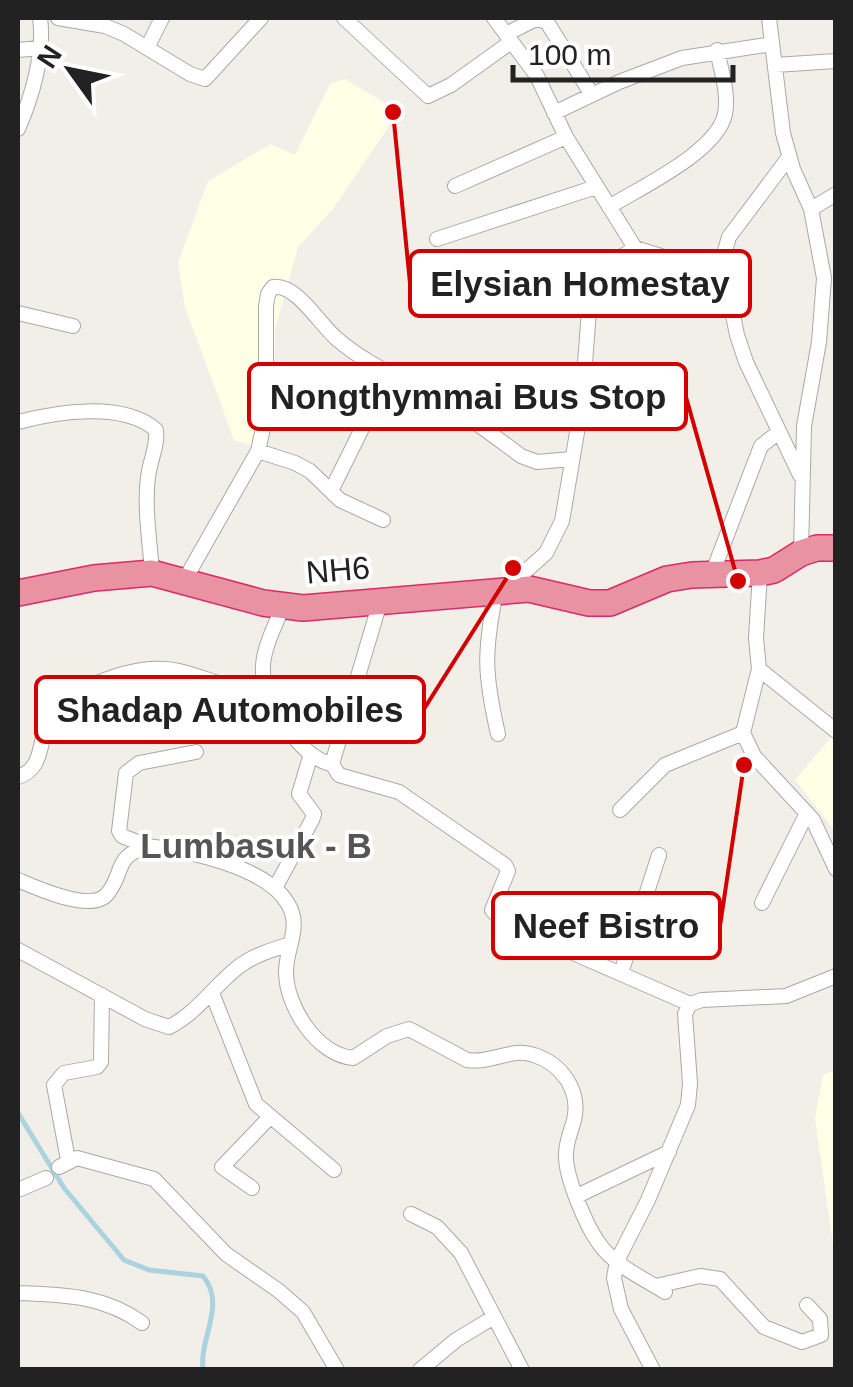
<svg xmlns="http://www.w3.org/2000/svg" width="853" height="1387" viewBox="0 0 853 1387" font-family="Arial,sans-serif">
<style>
.education{fill:#ffffe5}
.lines{fill:none;stroke-linecap:round;stroke-linejoin:round}
.stream{stroke:#aad3df;stroke-width:5}
.street-casing{stroke:#a9a9a9;stroke-width:16}
.highway-casing{stroke:#dc2a67;stroke-width:28}
.street{stroke:#fff;stroke-width:14}
.highway{stroke:#e892a2;stroke-width:25}
.labels{text-anchor:middle;stroke-width:8;stroke-linejoin:round;paint-order:stroke}
.street-label{font-size:32px;fill:#222;stroke:#fff}
.neighbourhood-label{font-size:35px;font-weight:bold;fill:#555;stroke:#fff}
.leader{fill:none;stroke:#d40000;stroke-width:4}
.callout-dot{fill:#d40000;stroke:#fff;stroke-width:4}
.callout{fill:#fff;stroke:#d40000;stroke-width:4}
.callout-label{font-size:35px;text-anchor:middle;font-weight:bold;fill:#222}
</style>
<rect width="100%" height="100%" fill="#f2efe9"/>
<path class="education" d="M345 79 383 102 389 126 332 210 298 247 275 329 274 396 265 450 234 440 185 307 178 263 208 181 271 144 295 155 330 84Z
M835 733V831L795 780Z
M835 1070V1258L815 1118 823 1075Z"/>
<g class="lines">
<path class="stream" d="M18 1113 64 1188 124 1260 149 1270 203 1276C227 1305 199 1337 203 1370"/>
<defs>
<path id="street" d="M58 18 105 26 124 34 190 74 205 79 261 18
M344 18 428 96 451 85 511 42
M494 18 537 76 566 137 635 248
M769 18 783 133 793 169 811 209 824 278 819 342 804 426 801 553
M506 34 536 19 547 22 592 95
M147 48 162 18
M18 50 40 48
M775 65 836 61
M554 113 619 82 682 58 772 44
M18 129C32 97 45 53 40 18
M789 157 729 237 722 261 737 335 746 362 800 475
M455 186 566 137
M609 207C641 187 717 152 725 114 729 94 721 70 717 50
M811 209 836 194
M437 239 596 187
M18 313 73 326
M18 422C56 412 123 401 156 430 158 446 150 460 148 477 144 508 150 542 152 573
M258 451 295 463 310 471 340 500 383 520
M331 491 389 374
M760 573 756 638 759 669 743 733 754 756 813 820 836 869
M712 574 761 446 779 432
M184 581 258 451 266 415V306L268 294 273 287C297 284 319 324 337 339 367 365 403 379 438 398 467 415 494 436 521 456L537 462 571 459
M509 586 546 553 562 521 582 403 589 310 604 274 618 259 635 248 687 264 722 261
M496 591C484 652 484 673 498 734
M381 599 332 764 339 775 399 792 505 865 508 871 492 910 502 922 690 1004
M283 606C276 624 264 646 263 666 260 697 301 760 332 764
M759 669 836 731
M18 777C45 768 38 740 49 719 56 705 70 695 84 689 113 675 151 663 183 672 212 679 234 694 265 687
M620 810 665 765 743 733
M147 846 122 836 119 831 126 773 139 763 196 752
M18 880C37 888 93 914 108 893 125 871 113 858 147 846 186 850 268 867 288 904 302 927 286 947 286 972 286 1006 317 1055 353 1058L387 1036 409 1029 467 1060C490 1064 512 1047 534 1055 562 1064 581 1091 574 1120 571 1132 565 1144 566 1157 566 1178 586 1225 598 1242 613 1265 643 1278 665 1292
M275 888 312 820 314 814 299 794 311 754
M762 903 807 813
M18 950 145 1019 169 1027C197 1013 213 987 237 968 253 955 272 950 290 944
M621 973 659 855
M212 993 256 1104 334 1170
M68 1160 54 1085 64 1073 97 1067 101 1062 102 995
M59 1167 77 1158 154 1179 226 1254 279 1291 303 1312 337 1370
M252 1188 222 1167 269 1118
M18 1190 46 1178
M577 1196 669 1152
M411 1214 437 1227 461 1253 522 1370
M656 1286 700 1276 720 1279 764 1327 802 1342 821 1335 820 1319 807 1305
M18 1293C64 1295 103 1295 142 1323
M420 1370 456 1340 494 1317
M653 1370 621 1309 614 1278 617 1261 648 1200 688 1105 690 1083 685 1014 690 1004 702 1000 786 996 836 976"/>
<path id="highway" d="M18 593 94 578 152 573 263 603 303 608 529 589 589 603H610L667 579 692 575 760 573 774 570 801 553 817 548H836"/>
</defs>
<use href="#street" class="street-casing"/>
<use href="#highway" class="highway-casing"/>
<use href="#street" class="street"/>
<use href="#highway" class="highway"/>
</g>
<g class="labels">
<g class="street-label">
<text transform="translate(338 570) rotate(-5)" y="11">NH6</text>
</g>
<g class="neighbourhood-label">
<text x="256" y="858">Lumbasuk - B</text>
</g>
</g>
<path class="leader" d="M393 112L410 283M738 581L686 397M513 568L424 709M744 765L720 926"/>
<g class="callout-dot">
<circle cx="393" cy="112" r="10"/>
<circle cx="738" cy="581" r="10"/>
<circle cx="513" cy="568" r="10"/>
<circle cx="744" cy="765" r="10"/>
</g>
<g class="callout">
<rect x="410" y="251" width="340" height="65" rx="10"/>
<rect x="249" y="364" width="437" height="65" rx="10"/>
<rect x="36" y="677" width="388" height="65" rx="10"/>
<rect x="493" y="893" width="227" height="65" rx="10"/>
</g>
<g class="callout-label">
<text x="580" y="296">Elysian Homestay</text>
<text x="468" y="409">Nongthymmai Bus Stop</text>
<text x="230" y="722">Shadap Automobiles</text>
<text x="606" y="938">Neef Bistro</text>
</g>
<rect width="853" height="1387" fill="none" stroke="#222222" stroke-width="40"/>
<g transform="translate(70 70) rotate(303)" stroke="#ffffff" stroke-width="8" paint-order="stroke">
<path d="M0-8L18 38L0 25L-18 38Z" fill="#222222"/>
<text y="-15" font-size="28" font-weight="bold" text-anchor="middle" fill="#222222">N</text>
</g>
<path d="M513 65v15h220v-15" fill="none" stroke="#222222" stroke-width="5"/>
<text x="528" y="65" font-size="30" fill="#222222" stroke="#ffffff" stroke-width="8" paint-order="stroke">100 m</text>
</svg>
